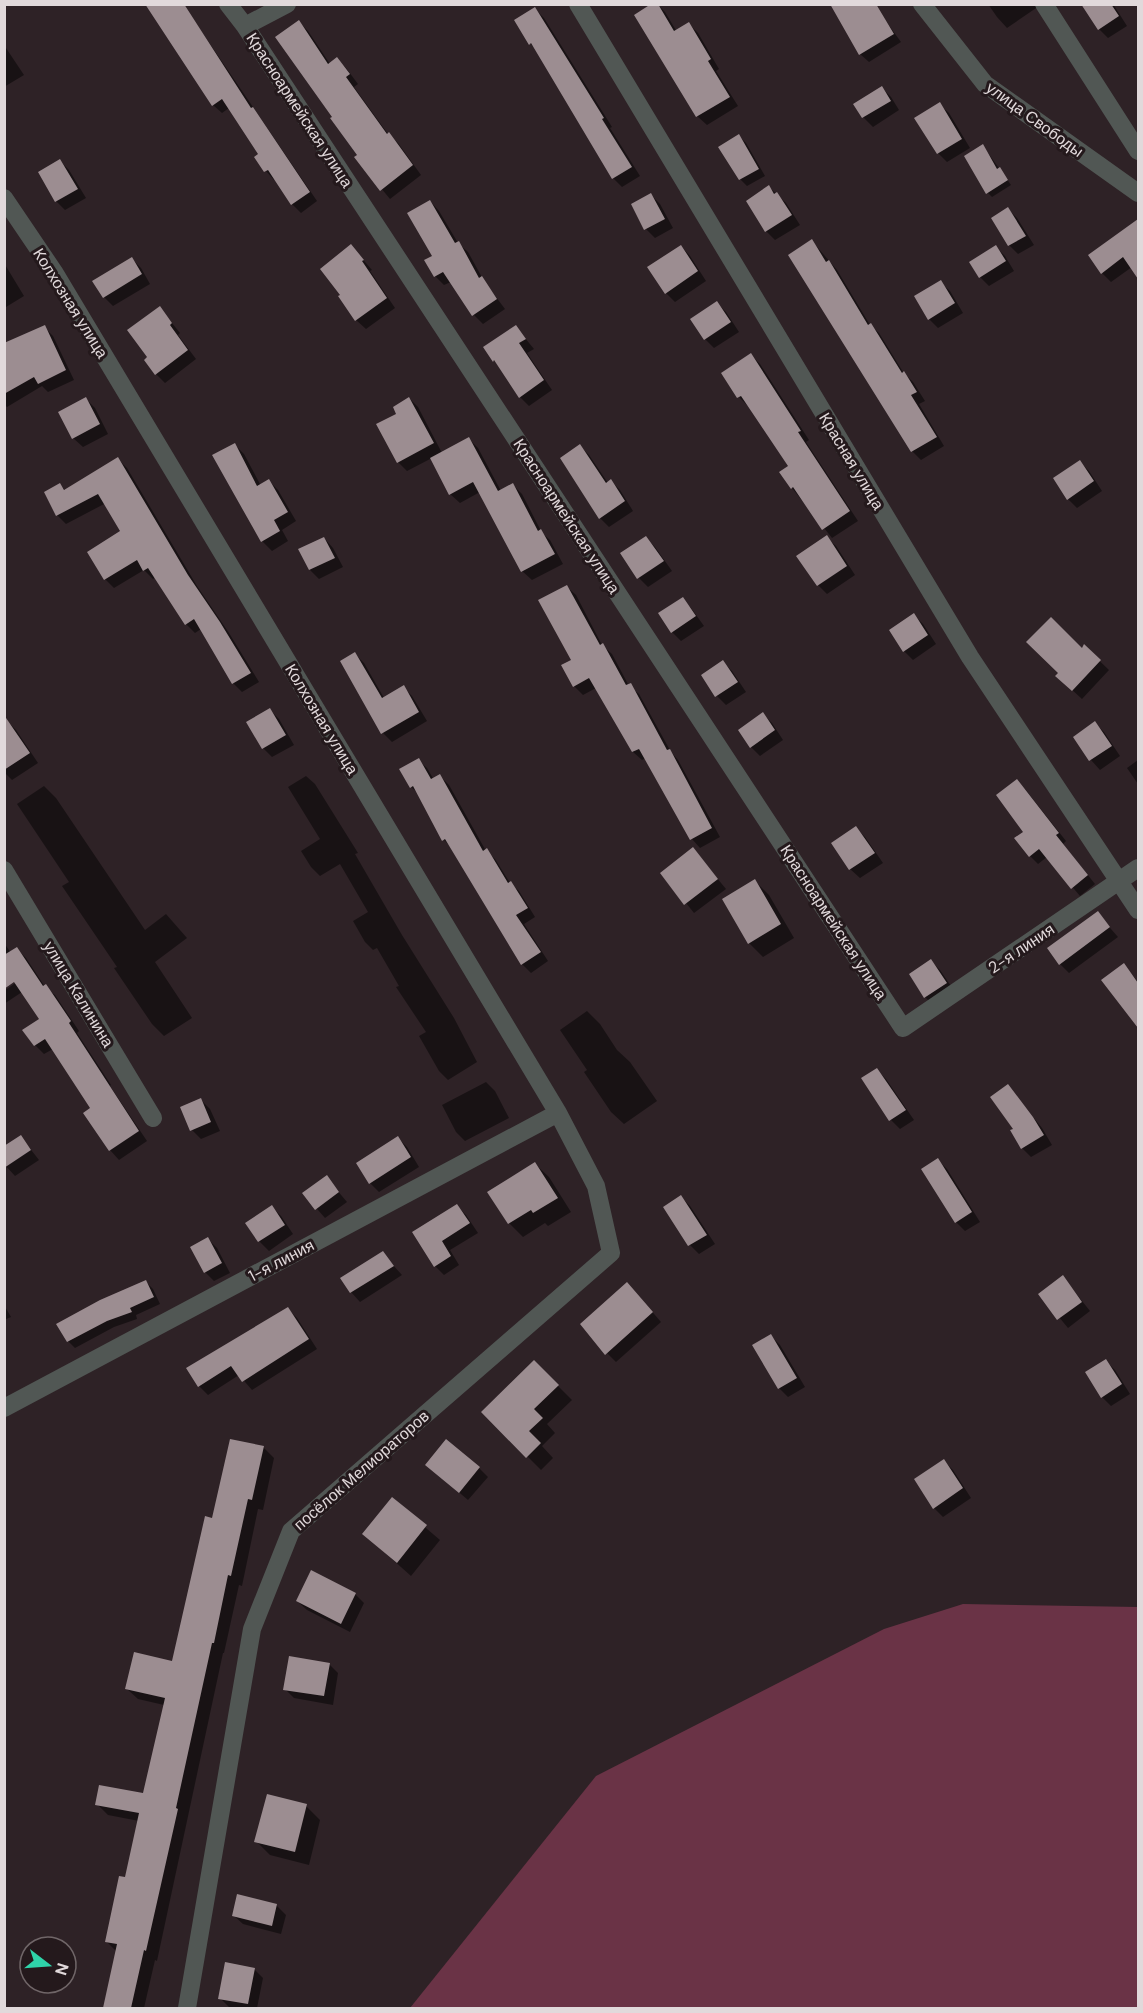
<svg xmlns="http://www.w3.org/2000/svg" width="1143" height="2013" viewBox="0 0 1143 2013" font-family="'DM Sans',sans-serif">
<style>
.green{fill:#6a3346}
.shadow{fill:#0007}
.building{fill:#9c8d91}
.lines{fill:none;stroke-linecap:round;stroke-linejoin:round}
.minor{stroke:#515754;stroke-width:18}
.labels{text-anchor:middle;stroke-width:6;stroke-linejoin:round;paint-order:stroke}
.street-label{font-size:16px;fill:#e1d9db;stroke:#24191c}
</style>
<rect width="100%" height="100%" fill="#2e2226"/>
<path class="green" d="M963 1604 1138 1607V2008H410L596 1776 884 1629Z"/>
<path class="shadow" d="M657 4 665 12 677 32 689 24 698 33 719 69 716 71 738 106 707 125 697 116Z
M988 4H1042L1007 28 997 17Z
M1083 4H1113L1127 26 1108 38 1099 29Z
M535 9 544 18 612 127 610 128 640 176 622 187 613 178 537 50 531 44 517 21Z
M885 20 901 42 869 62 860 54Z
M195 22 317 201 301 213 292 204 276 179 274 180 266 171 256 157 260 154 229 108 222 113 213 105Z
M299 22 308 31 330 64 337 59 346 68 358 84 354 87 388 134 398 143 421 175 390 199 356 158 359 156Z
M4 45 24 75 4 87Z
M882 88 891 97 899 110 873 127 864 118 856 104Z
M939 104 949 113 970 148 947 162 938 153Z
M739 136 746 143 765 176 747 186 740 179Z
M983 146 1011 185 992 197 988 193Z
M60 161 69 170 86 198 65 210 56 201Z
M769 187 786 203 800 225 775 240 766 231Z
M651 195 660 204 673 228 655 238 646 229Z
M430 201 439 211 458 243 468 252 484 281 505 309 483 324 474 315 451 282 444 285 435 276Z
M1008 209 1017 218 1034 245 1018 254 1009 245 993 218Z
M1135 223 1138 226V277L1132 267 1111 282 1102 273Z
M812 241 837 270 870 325 879 333 903 372 913 382 925 401 919 404 944 446 921 460 912 451 790 255Z
M351 246 372 270 370 271 395 308 366 329 356 320Z
M681 246 690 256 706 281 675 302 666 293Z
M996 247 1005 256 1014 271 989 286 980 277Z
M132 259 141 268 150 284 113 306 104 297Z
M4 263 24 296 6 307 4 306Z
M940 282 950 291 963 313 938 328 929 319Z
M717 303 726 312 739 332 714 348 705 339Z
M159 307 180 333 178 335 196 359 165 383 156 374 149 358Z
M44 327 53 336 74 380 48 392 42 386 7 407 4 404V345Z
M516 327 534 349 527 353 552 390 529 406 520 397 485 347Z
M751 355 760 364 809 440 806 442 858 521 832 538 792 488 790 466 749 405 748 406 739 397 723 374Z
M409 398 418 407 442 453 469 439 478 448 501 491 513 485 522 494 542 533 550 540 563 564 532 580 522 571 480 492 460 503 450 494 432 458 407 471 398 462V414Z
M86 399 95 408 108 434 83 447 73 438Z
M235 445 244 454 261 486 269 481 278 490 296 521 282 530 288 541 272 551 263 542 214 456Z
M580 446 589 455 608 483 611 481 620 490 633 511 609 527 600 518Z
M118 459 127 468 197 586 229 633 259 682 242 692 233 683 201 629 195 633 186 624 156 577 153 579 144 570 114 588 105 579 89 553 122 531 106 503 66 524 57 515 60 485 66 491Z
M1080 462 1089 471 1102 491 1077 508 1068 499Z
M826 537 836 546 855 575 827 594 818 585Z
M324 538 333 548 343 567 319 579 310 570Z
M646 538 655 547 672 571 648 587 639 578 622 554Z
M567 587 576 595 602 645 612 654 629 686 639 694 671 752 678 760 720 837 700 848 692 839 646 758 642 760 633 752 596 688 583 695 574 686Z
M682 599 691 608 704 626 681 641 672 632Z
M914 615 923 624 936 644 913 660 904 651Z
M1085 647 1109 670 1082 699 1057 676Z
M355 654 364 663 384 698 403 687 412 696 427 721 392 742 383 733Z
M723 662 732 671 746 692 726 705 717 696Z
M270 710 279 719 294 745 272 757 263 748 248 723Z
M763 714 772 723 783 740 760 756 751 747Z
M7 721 16 730 38 763 12 780 4 772V723Z
M1095 723 1104 732 1120 756 1100 770 1091 760 1075 737Z
M418 760 427 768 434 780 440 776 449 785 486 851 495 859 510 883 519 891 535 917 524 924 548 961 531 973 522 964 452 848 444 840 419 794 411 787Z
M1138 760V784L1127 768Z
M306 776 315 784 358 853 355 854 402 935 454 1018 477 1062 448 1080 439 1071 419 1036 426 1032 396 987 399 986 377 948 373 950 365 942 353 921 368 912 340 864 320 876 311 867 301 851 320 839 288 787Z
M44 786 56 798 145 930 166 914 187 938 155 962 192 1018 164 1036 152 1024 114 968 117 967 62 886 69 882 17 804Z
M1025 789 1066 841 1063 844 1095 884 1080 896 1047 857 1038 864 1030 856 1025 832Z
M856 828 865 837 883 863 860 878 850 869Z
M693 849 726 889 694 913 662 873Z
M755 881 769 895 794 938 763 957 749 943Z
M1097 913 1118 937 1069 973 1060 964Z
M4 943 11 953 17 949 26 958 45 987 55 995 79 1031 77 1033 111 1085 110 1086 147 1141 119 1160 110 1150 93 1108 53 1049 44 1054 35 1045 41 1019 22 992 4 1004V991L21 979 20 977 4 987Z
M931 961 940 970 955 992 934 1006 925 997Z
M1124 965 1138 982V1025L1103 980Z
M587 1011 600 1024 617 1050 630 1062 657 1101 624 1124 611 1112 584 1072 587 1070 560 1030Z
M877 1070 886 1079 914 1120 900 1129 891 1120Z
M486 1082 495 1091 509 1118 465 1141 456 1132 442 1105Z
M1008 1086 1042 1128 1052 1145 1031 1157 1022 1148Z
M201 1100 210 1109 220 1131 201 1139 192 1130Z
M21 1137 39 1160 15 1176 4 1164Z
M398 1138 407 1147 419 1167 379 1192 370 1183Z
M938 1160 947 1169 980 1222 965 1231 956 1222Z
M535 1164 549 1177 571 1212 548 1226 545 1223 523 1237 509 1223Z
M326 1177 347 1202 325 1218 304 1194Z
M681 1197 690 1206 715 1244 699 1254 690 1245 666 1207Z
M457 1206 466 1215 478 1233 450 1250 459 1265 444 1275 435 1266 414 1233Z
M272 1207 281 1216 293 1234 269 1251 260 1242 247 1223Z
M208 1239 217 1248 230 1273 214 1281 205 1272Z
M382 1253 402 1275 360 1302 351 1292 342 1278Z
M1063 1277 1090 1311 1068 1328 1040 1294Z
M146 1282 153 1289 160 1304 136 1315 137 1319 114 1327 75 1348 68 1341Z
M636 1293 661 1322 616 1362 607 1353Z
M4 1305 11 1317 4 1320Z
M288 1309 297 1318 317 1349 252 1390 239 1375 208 1395 199 1386Z
M771 1336 780 1345 805 1387 788 1397 779 1388Z
M1106 1361 1115 1370 1130 1394 1111 1406 1102 1397Z
M534 1362 572 1400 547 1424 555 1433 542 1446 553 1458 541 1470 483 1412Z
M263 1447 274 1458 263 1510 258 1509 242 1586 239 1585 224 1653H223L157 1961 155 1960 144 2008H106L117 1952 106 1941 126 1879 139 1821 108 1815 97 1804 145 1795 164 1705 138 1699 127 1689 173 1662 213 1520Z
M944 1461 953 1470 971 1498 943 1517 934 1508Z
M427 1465 479 1468 488 1477 468 1500Z
M392 1499 440 1540 411 1576 364 1534Z
M355 1594 364 1603 350 1632 307 1610 297 1601Z
M329 1664 338 1673 333 1705 294 1698 285 1689Z
M306 1806 320 1820 309 1865 270 1855 256 1841Z
M277 1906 286 1915 281 1934 243 1924 233 1915Z
M254 1969 263 1978 257 2008 229 2007 220 1998Z"/>
<path class="building" d="M145 4H184L251 108 253 107 310 192 291 205 268 170 264 172 254 157 258 154 222 99 212 106Z
M651 4H658L674 31 689 22 711 59 708 61 730 97 696 117 634 15Z
M830 4H876L894 34 859 55Z
M1081 4H1111L1119 16 1098 30Z
M535 7 604 118 602 119 632 167 612 179 531 43 529 45 514 20Z
M299 20 328 64 337 57 350 74 346 77 387 134 389 132 413 165 380 191 354 157 357 155 330 118 332 117 275 37Z
M882 86 891 101 862 118 853 104Z
M940 102 962 139 937 154 914 118Z
M739 134 759 169 739 180 718 147Z
M983 144 997 169 1000 167 1008 180 986 194 964 156Z
M60 159 78 189 55 202 38 172Z
M769 185 774 194 777 192 792 215 765 232 746 201Z
M651 193 665 219 644 230 631 204Z
M430 200 455 243 459 241 479 278 482 276 497 299 472 316 443 272 434 277 424 260 432 256 407 213Z
M1008 207 1026 236 1008 246 991 218Z
M1138 219V279L1123 257 1101 274 1088 255Z
M812 239 826 262 829 260 868 325 871 323 902 373 904 371 917 392 911 395 937 437 911 452 788 255Z
M351 244 364 260 362 261 387 298 355 321 338 296 340 295 320 269Z
M681 245 698 271 665 294 647 267Z
M996 245 1006 261 979 278 969 262Z
M132 257 142 274 103 298 92 281Z
M941 280 955 303 928 320 914 296Z
M717 301 731 322 704 340 690 319Z
M160 306 172 323 170 325 188 350 155 375 144 360 147 357 127 330Z
M45 325 66 370 38 384 34 377 4 394V343Z
M516 325 526 339 519 343 544 380 519 398 494 360 493 362 483 347Z
M751 353 801 431 798 432 850 511 822 530 793 487 791 489 779 472 788 466 741 396 737 398 721 373Z
M86 397 100 424 72 439 58 412Z
M409 397 434 443 397 463 376 424 396 414 393 407Z
M469 437 498 491 513 483 538 531 541 529 555 554 521 572 473 482 449 495 430 458Z
M235 443 257 486 269 479 288 512 274 520 280 531 261 542 212 455Z
M580 444 606 483 611 479 625 501 599 519 560 458Z
M118 457 188 575 220 622 251 673 232 684 194 619 185 625 148 568 143 571 137 560 104 580 87 552 120 531 98 494 56 516 44 492 60 483 64 490Z
M1080 460 1094 481 1067 500 1053 478Z
M827 535 847 566 817 586 796 556Z
M646 536 664 561 637 579 620 553Z
M324 537 335 558 309 570 298 549Z
M567 585 600 645 603 643 626 685 631 683 667 750 670 749 712 828 690 840 639 749 632 752 589 678 573 687 561 665 571 660 538 600Z
M683 597 696 616 671 633 658 613Z
M914 613 928 635 903 652 889 630Z
M1051 617 1082 648 1084 644 1101 660 1072 691 1055 676 1058 673 1026 642Z
M355 652 382 698 404 685 419 712 381 734 340 661Z
M723 660 738 682 715 697 701 675Z
M270 708 286 735 262 749 246 722Z
M763 712 775 730 750 748 738 730Z
M4 715 30 753 4 770Z
M1095 721 1112 746 1089 761 1073 737Z
M419 758 431 779 440 774 483 851 487 848 508 883 511 881 528 908 516 915 541 952 521 965 445 839 442 841 413 786 410 788 399 769Z
M1017 779 1059 833 1056 835 1088 875 1071 889 1039 849 1029 857 1014 838 1023 832 996 795Z
M856 826 875 853 849 870 831 843Z
M693 847 718 879 684 905 660 873Z
M755 879 781 924 748 944 722 899Z
M1098 911 1110 927 1059 965 1047 948Z
M17 947 43 986 46 984 71 1021 69 1023 139 1131 109 1151 83 1113 90 1108 45 1039 34 1046 22 1030 39 1019 14 982 4 989V955Z
M931 959 947 983 924 998 909 974Z
M1124 963 1138 983V1028L1101 980Z
M877 1068 906 1110 889 1121 861 1078Z
M1008 1084 1033 1117 1044 1135 1021 1149 1010 1130 1013 1129 990 1097Z
M201 1098 211 1122 190 1131 180 1107Z
M21 1135 31 1150 4 1168V1146Z
M398 1136 411 1157 369 1184 356 1163Z
M938 1158 972 1212 955 1223 921 1169Z
M535 1162 558 1198 533 1213 531 1210 508 1224 487 1192Z
M327 1175 339 1192 315 1210 302 1193Z
M681 1195 707 1235 688 1246 663 1207Z
M457 1204 470 1223 442 1241 451 1256 434 1267 412 1232Z
M272 1205 285 1225 258 1242 245 1223Z
M208 1237 222 1263 204 1273 190 1247Z
M383 1251 394 1266 350 1293 340 1278Z
M1063 1275 1082 1302 1057 1320 1038 1294Z
M146 1280 154 1297 130 1308 132 1312 107 1321 67 1342 56 1324 100 1300Z
M627 1282 653 1312 605 1355 580 1324Z
M288 1307 309 1339 242 1382 231 1366 198 1387 186 1368Z
M771 1334 797 1378 778 1389 752 1345Z
M1106 1359 1122 1384 1101 1398 1085 1372Z
M534 1360 559 1385 534 1409 543 1418 529 1431 541 1443 526 1458 481 1412Z
M230 1439 264 1446 252 1500 248 1499 231 1576 228 1575 214 1643H212L176 1808 178 1809 146 1951 144 1950 131 2008H103L117 1944 105 1942 119 1876 125 1877 139 1813 95 1805 99 1785 143 1793 165 1698 125 1689 134 1652 172 1661 205 1516 212 1518Z
M446 1439 480 1467 459 1493 425 1465Z
M944 1459 963 1488 933 1509 914 1479Z
M392 1497 427 1525 397 1563 362 1534Z
M311 1570 356 1593 341 1624 296 1601Z
M289 1656 330 1663 324 1696 283 1690Z
M267 1794 307 1804 295 1852 254 1842Z
M237 1894 277 1904 272 1926 232 1916Z
M225 1962 255 1968 248 2004 218 1999Z"/>
<g class="lines">
<path class="minor" d="M228 4 245 26 903 1028 1138 868
M578 4 970 657 1138 910
M922 4 985 84 1138 193
M1044 4 1138 151
M245 26 287 4
M4 198 54 272 558 1113 596 1186 611 1253 291 1531 252 1629 187 2008
M4 870 153 1118
M4 1408 558 1113"/>
</g>
<g class="labels">
<g class="street-label">
<text transform="translate(300 110) rotate(57)" y="6">Красноармейская улица</text>
<text transform="translate(1035 119) rotate(36)" y="6">улица Свободы</text>
<text transform="translate(71 303) rotate(58)" y="6">Колхозная улица</text>
<text transform="translate(852 461) rotate(59)" y="6">Красная улица</text>
<text transform="translate(567 516) rotate(57)" y="6">Красноармейская улица</text>
<text transform="translate(322 719) rotate(59)" y="6">Колхозная улица</text>
<text transform="translate(834 922) rotate(57)" y="6">Красноармейская улица</text>
<text transform="translate(1021 948) rotate(-34)" y="6">2-я линия</text>
<text transform="translate(79 994) rotate(59)" y="6">улица Калинина</text>
<text transform="translate(281 1260) rotate(-28)" y="6">1-я линия</text>
<text transform="translate(361 1470) rotate(-41)" y="6">посёлок Мелиораторов</text>
</g>
</g>
<rect width="1143" height="2013" fill="none" stroke="#e1d9db" stroke-width="12"/>
<g transform="translate(48 1965) rotate(107)"><circle r="28" fill="#24191c" stroke="#706668" stroke-width="1.5"/>
<path d="M0-4.5L10 22L0 15L-10 22Z" fill="#2fd4aa"/>
<text y="-9" font-size="16" font-weight="bold" text-anchor="middle" fill="#e1d9db">N</text>
</g>
</svg>
